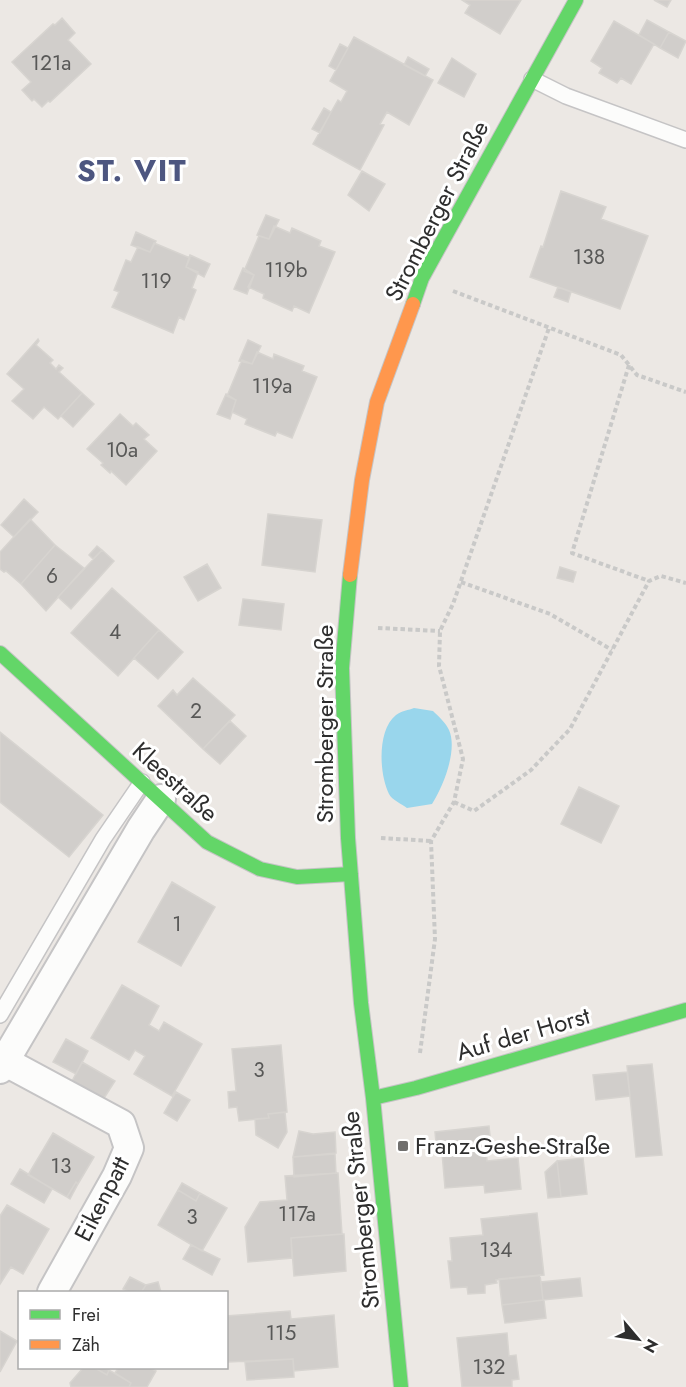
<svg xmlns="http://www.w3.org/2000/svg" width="686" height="1387" viewBox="0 0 686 1387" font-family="Jost,sans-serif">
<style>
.water{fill:#99d6ec}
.building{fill:#d1cecb;stroke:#d7d4d0;stroke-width:1.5}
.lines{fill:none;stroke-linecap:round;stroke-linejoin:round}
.lane-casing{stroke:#c5c4c5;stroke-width:18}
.street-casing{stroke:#c5c4c5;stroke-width:32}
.fast-casing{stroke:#c5c4c5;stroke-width:16}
.slow-casing{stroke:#c5c4c5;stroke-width:16}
.path{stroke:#c9c9c8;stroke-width:4;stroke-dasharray:4.5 3;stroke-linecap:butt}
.lane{stroke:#fcfcfb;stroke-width:15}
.street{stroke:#fcfcfb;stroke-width:28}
.fast{stroke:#63d668;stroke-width:14}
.slow{stroke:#ff974d;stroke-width:14}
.poi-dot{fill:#706f6e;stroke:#fff;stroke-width:2}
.labels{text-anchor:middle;stroke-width:6;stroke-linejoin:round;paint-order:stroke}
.number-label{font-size:21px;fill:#585857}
.street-label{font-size:24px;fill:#2e2e2e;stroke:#fff}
.poi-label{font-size:24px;fill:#2e2e2e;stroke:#fff;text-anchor:start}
.district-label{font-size:30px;font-weight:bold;letter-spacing:1.5px;fill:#4d5680;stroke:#fff}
</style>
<rect width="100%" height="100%" fill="#ece8e4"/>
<path class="water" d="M414 708 433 711C438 716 446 723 449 730 458 750 443 787 432 804L407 808C402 804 392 800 389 794 379 774 377 730 396 715 401 711 409 710 414 708Z"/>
<path class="building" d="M462 0H521L500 34 465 13 470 5Z
M654 0H671L667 7Z
M62 18 75 33 68 40 91 64 50 102 48 101 42 107 34 99 32 101 22 90 31 82 12 62 53 24 55 25Z
M647 20 669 32 660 48 639 35Z
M614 21 654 44 631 84 621 78 617 83 599 73 602 68 591 61Z
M669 32 686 41 678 58 660 48Z
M354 37 433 80 409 125 387 112 380 124 384 125 360 170 313 144 338 100 341 102 347 91 330 81Z
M340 44 348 48 336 70 329 66Z
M408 57 429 69 425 76 404 65Z
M452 58 476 74 464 97 438 83Z
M324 108 331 112 320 133 312 129Z
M362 171 385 184 369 211 348 195Z
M561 191 606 207 601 219 648 236 620 309 530 277 541 246 543 247Z
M266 215 279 220 269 239 257 235Z
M274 226 290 233 292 228 321 241 319 246 335 252 309 313 294 306 292 311 263 298 264 294 248 287 254 275 244 271 259 236 269 239Z
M136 232 156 241 150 252 131 245Z
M154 243 190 258 186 267 198 272 192 288 196 290 184 320 179 317 173 333 112 307 119 292 114 290 126 260 131 262 138 247 150 252Z
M190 255 210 264 204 277 186 267Z
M243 268 254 275 247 294 234 289Z
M558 287 571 292 568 302 554 297Z
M38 339 39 341 36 345 53 360 50 363 56 369 59 365 63 368 59 372 82 393 58 419 44 407 33 419 12 401 24 389 7 374Z
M248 340 261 346 252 364 239 361Z
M257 352 273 359 274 354 304 366 302 371 317 377 292 438 277 432 275 436 245 424 247 419 232 412 236 400 227 396 242 360 252 364Z
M82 393 94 404 73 427 61 416Z
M226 394 236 400 230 419 217 414Z
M120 414 133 426 136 423 149 435 144 439 157 451 126 485 111 471 110 473 101 465 103 463 87 449Z
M24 499 38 512 14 537 1 525Z
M268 514 322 520 315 572 262 565Z
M30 519 55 545 21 584 6 571 4 572 0 569V552Z
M55 545 84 568 46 611 21 584Z
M97 546 102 550 93 559 89 555Z
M102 550 114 561 71 609 58 597Z
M207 564 221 588 198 601 184 577Z
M560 567 576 572 573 582 557 578Z
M112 588 159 630 118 676 71 633Z
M243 599 284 604 281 630 239 625Z
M159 630 183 652 158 679 134 658Z
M193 678 235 715 203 749 158 706 173 690 177 695Z
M230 721 246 736 220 764 203 749Z
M0 732 103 815 69 857 0 802Z
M579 787 619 806 601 843 561 824Z
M172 882 215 907 181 966 138 942Z
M122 985 159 1006 149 1025 159 1031 164 1022 202 1044 172 1096 134 1074 145 1056 135 1050 129 1060 91 1038Z
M66 1039 88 1051 76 1074 53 1062Z
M281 1045 287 1112 268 1114 269 1118 239 1121 237 1107 229 1108 228 1092 236 1091 232 1049Z
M82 1062 115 1081 101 1103 70 1085Z
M652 1064 662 1155 636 1157 627 1066Z
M627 1072 630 1096 596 1100 593 1075Z
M176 1092 190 1100 177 1121 164 1113Z
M285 1112 287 1132 278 1148 256 1135 255 1119 269 1118 268 1114Z
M489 1126 491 1145 486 1146 487 1161 518 1158 521 1189 485 1193 484 1185 445 1188 442 1153H437L435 1132Z
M299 1131 313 1134 335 1132 336 1153 293 1157Z
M53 1133 94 1157 78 1184 76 1182 67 1197 28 1175Z
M335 1154 336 1173 294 1177 293 1157Z
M583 1158 587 1194 561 1197 557 1161Z
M557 1161 561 1197 548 1198 545 1172Z
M20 1169 52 1189 44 1203 11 1184Z
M338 1173 342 1234 291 1238 292 1258 248 1262 245 1227 260 1202 287 1200 285 1176Z
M76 1182 78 1184 70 1199 67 1197Z
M182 1183 200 1193 196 1201 178 1190Z
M178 1190 196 1201 200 1193 227 1208 202 1251 158 1225Z
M7 1205 49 1229 23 1274 11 1267 0 1284V1216Z
M537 1213 544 1275 496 1280 497 1283 485 1285V1293L468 1294 467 1287 451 1288 448 1261H452L450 1238 483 1235 481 1219Z
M344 1234 346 1271 294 1276 291 1238Z
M191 1245 220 1259 212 1275 183 1259Z
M540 1275 543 1300 502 1305 499 1279Z
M130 1277 146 1285 142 1291 129 1292 123 1289Z
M580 1278 582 1296 543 1300 541 1282Z
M158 1282 161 1292H137L142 1291 146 1285Z
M544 1300 546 1318 505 1323 502 1305Z
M290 1311 291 1319 334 1315 338 1367 294 1371 293 1359 228 1362 226 1316Z
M0 1331 17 1341 0 1372Z
M507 1333 509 1356 516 1355 519 1379 512 1380V1387H462L457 1338Z
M293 1359 294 1377 247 1380 245 1362Z
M83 1368H95L107 1375 109 1370 131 1383 129 1387H71L70 1383Z
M95 1368H104L109 1370 107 1375Z
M118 1368H150L156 1371 147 1387H129L131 1383 115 1373Z"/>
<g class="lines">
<defs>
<path id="lane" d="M532 79 566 96 686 140
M0 1015 103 839 142 782"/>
<path id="street" d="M4 1061 121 1124 129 1148 117 1176 52 1292
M0 1069 141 829 161 799"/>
<path id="fast" d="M413 304 422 278 576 0
M350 575 342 668 348 838 361 1003 373 1098 401 1387
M0 653 207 842 260 869 297 877 351 874
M373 1098 416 1088 686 1010"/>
<path id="slow" d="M350 575 362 480 377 402 413 304"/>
</defs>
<use href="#lane" class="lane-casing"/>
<use href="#street" class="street-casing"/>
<use href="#fast" class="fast-casing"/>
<use href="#slow" class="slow-casing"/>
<path class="path" d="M453 291 621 355 637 375 686 392
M629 365 572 553 649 581
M461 582 550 614 612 650
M378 628 440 631
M454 802 474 811 531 770 570 729 649 581 661 576 686 583
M381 838 431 841
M420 1053 435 939 431 841 454 802 463 759 439 666 440 631 453 604 549 328"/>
<use href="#lane" class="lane"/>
<use href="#street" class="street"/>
<use href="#fast" class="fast"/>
<use href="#slow" class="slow"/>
</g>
<rect class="poi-dot" x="397" y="1140" width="12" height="12" rx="3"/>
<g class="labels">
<g class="number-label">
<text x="51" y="70">121a</text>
<text x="589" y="264">138</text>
<text x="286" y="277">119b</text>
<text x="156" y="288">119</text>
<text x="272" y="393">119a</text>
<text x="122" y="457">10a</text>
<text x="52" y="583">6</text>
<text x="115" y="639">4</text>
<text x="196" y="718">2</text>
<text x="177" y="931">1</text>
<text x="259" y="1077">3</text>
<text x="61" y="1173">13</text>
<text x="297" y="1221">117a</text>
<text x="192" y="1224">3</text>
<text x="496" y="1257">134</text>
<text x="281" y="1340">115</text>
<text x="489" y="1374">132</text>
</g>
<g class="street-label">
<text transform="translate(437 211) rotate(-63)" y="8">Stromberger Straße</text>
<text transform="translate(325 724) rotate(-90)" y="8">Stromberger Straße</text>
<text transform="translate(175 782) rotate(42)" y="8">Kleestraße</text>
<text transform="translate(523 1034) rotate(-16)" y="8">Auf der Horst</text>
<text transform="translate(102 1199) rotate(-63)" y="8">Eikenpatt</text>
<text transform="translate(361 1210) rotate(-96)" y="8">Stromberger Straße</text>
</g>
<g class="poi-label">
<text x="415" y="1154">Franz-Geshe-Straße</text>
</g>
<g class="district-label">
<text x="132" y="181">ST. VIT</text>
</g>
</g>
<rect x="18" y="1291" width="210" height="78" fill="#ffffff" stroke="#ababab" stroke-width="1.5"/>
<rect x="30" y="1310" width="30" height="9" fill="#63d668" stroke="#ababab" stroke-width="1.5"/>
<text x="72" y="1321" font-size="18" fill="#2e2e2e">Frei</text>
<rect x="30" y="1340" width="30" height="9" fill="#ff974d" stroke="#ababab" stroke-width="1.5"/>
<text x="72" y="1351" font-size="18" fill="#2e2e2e">Zäh</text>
<g transform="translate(638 1339) rotate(119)" stroke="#ffffff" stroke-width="4.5" paint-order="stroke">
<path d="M0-4.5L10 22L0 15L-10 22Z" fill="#2e2e2e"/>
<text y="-9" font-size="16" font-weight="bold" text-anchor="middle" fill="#2e2e2e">N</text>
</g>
</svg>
